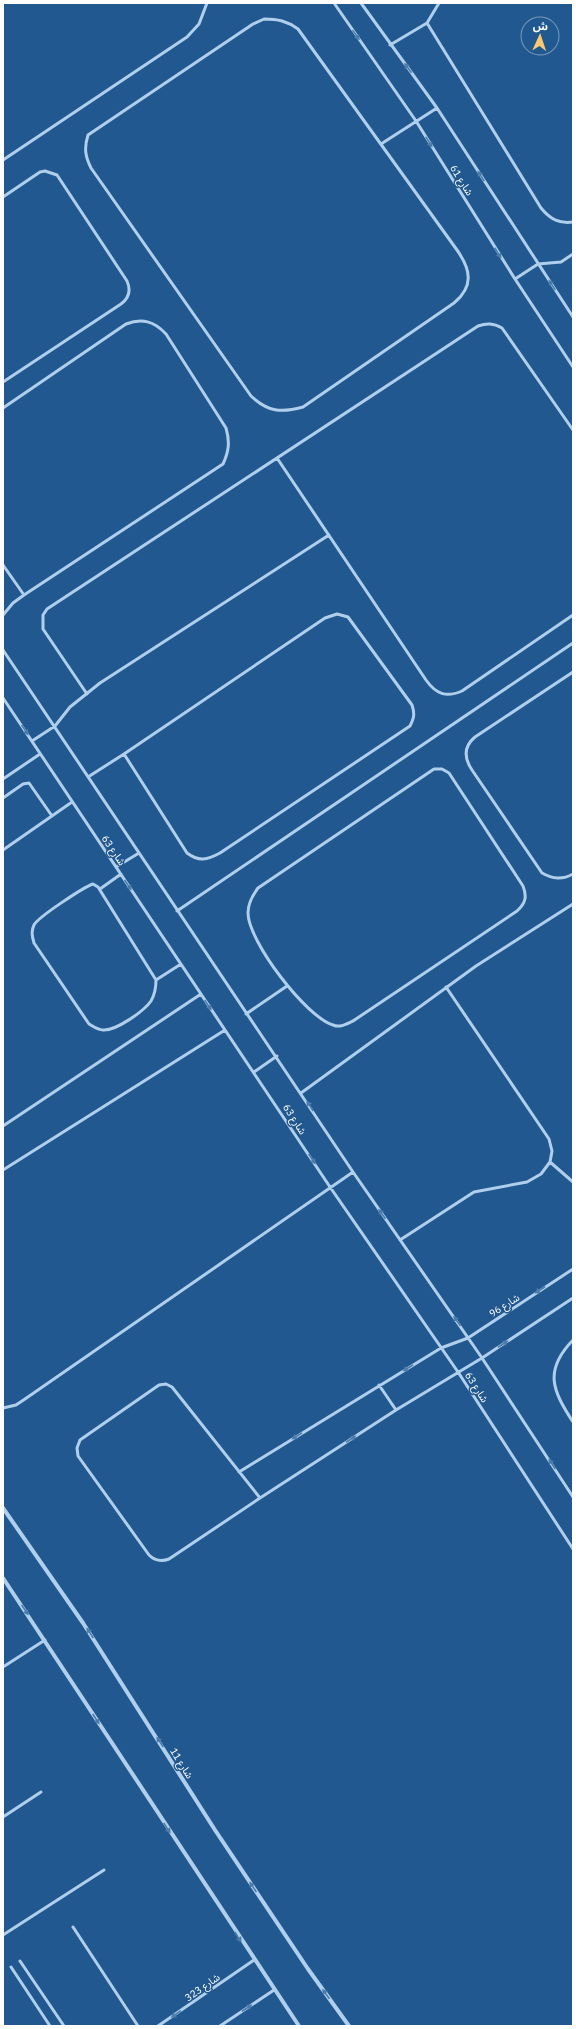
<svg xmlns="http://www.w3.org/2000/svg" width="576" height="2029" viewBox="0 0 576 2029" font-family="'IBM Plex Sans','Noto Sans Arabic',sans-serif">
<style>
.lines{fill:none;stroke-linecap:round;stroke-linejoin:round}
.service{stroke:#b0cfec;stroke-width:3}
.minor{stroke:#b0cfec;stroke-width:4}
.oneway{fill:#4c7cab}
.labels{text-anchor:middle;stroke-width:3;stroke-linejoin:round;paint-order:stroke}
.street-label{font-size:10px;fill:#fff;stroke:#21588f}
</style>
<rect width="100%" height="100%" fill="#21588f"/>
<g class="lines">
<path class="service" d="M334 3 416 121 515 279 573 367
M361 3 437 108 573 317
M264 19C278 19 287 21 298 29L457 250C471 270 474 286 454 303L303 407C281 413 268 412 251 396L91 168C85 156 84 148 88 135L253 24Z
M427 23 541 208C550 219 559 224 573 222
M390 45 427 23 439 3
M381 144 437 108
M3 160 187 37 199 24 207 3
M3 197 40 172 45 171 57 175 127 281C131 290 129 298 121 304L3 382
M515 279 538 264 561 262 573 254
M3 408 126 324C142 318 154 321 166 334L226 428C230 442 229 451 223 464L24 595 13 603 3 615
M277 458 426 680C436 694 446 698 462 691L573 615
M3 565 24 595
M3 650 353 1172 482 1358 573 1497
M573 672 475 737C463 747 464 758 472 770L542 873C553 879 562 880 573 874
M87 694 43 629V615L47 609 478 326C487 323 493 323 502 328L573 430
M3 698 330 1187 458 1372 573 1549
M32 741 55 726 70 707 100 683 329 535
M434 769H442L449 773 523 886C527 896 526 903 517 911L353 1021C346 1024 340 1028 333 1025 306 1017 248 941 248 913 248 903 252 896 258 888Z
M88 777 124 754 187 853C199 862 207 860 220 853L410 726C414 718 415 714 412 705L348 617 337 614 325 618 124 754
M3 779 40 754
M3 798 23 784 29 783 52 816
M3 850 72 802
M116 867 139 853
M93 884 98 887 156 980C156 987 155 994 151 1001 144 1011 116 1031 103 1030 98 1030 94 1027 89 1024L34 943C32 936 31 931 34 925 38 917 84 887 93 884Z
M100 889 121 874
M177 911 573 643
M156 980 181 964
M246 1014 287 986
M254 1072 277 1056
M301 1093 476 966 573 904
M3 1126 201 994
M550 1162 573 1182
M3 1170 225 1030
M400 1240 474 1192 527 1182 541 1174 550 1162 552 1151 549 1139 446 987
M573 1340C543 1371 553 1391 573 1422
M166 1384 172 1387 260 1498 169 1559C161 1562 155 1561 149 1555L78 1456 77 1448 80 1440 159 1385Z
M379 1385 396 1410
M3 1408 16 1405 25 1399 353 1172
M239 1472 441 1348 468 1338 573 1269
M260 1498 396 1410 482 1358 573 1298
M3 1667 45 1640
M3 1817 41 1792
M73 1927 138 2026
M3 1935 104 1870
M20 1961 64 2026
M11 1967 50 2026
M158 2026 254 1960
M220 2026 274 1990"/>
<path class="minor" d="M3 1508 83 1623 215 1830 308 1969 349 2026
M3 1578 299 2026"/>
</g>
<defs><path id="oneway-solid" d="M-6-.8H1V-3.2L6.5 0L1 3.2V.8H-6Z"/></defs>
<g class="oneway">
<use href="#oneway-solid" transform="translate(356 35) rotate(55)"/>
<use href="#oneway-solid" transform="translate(408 68) rotate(-127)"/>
<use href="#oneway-solid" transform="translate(429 142) rotate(58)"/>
<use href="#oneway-solid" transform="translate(481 176) rotate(-123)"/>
<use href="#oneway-solid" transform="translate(498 253) rotate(58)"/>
<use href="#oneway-solid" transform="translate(552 285) rotate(-123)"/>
<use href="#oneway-solid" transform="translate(25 730) rotate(56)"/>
<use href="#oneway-solid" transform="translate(128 885) rotate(56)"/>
<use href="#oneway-solid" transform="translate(208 1005) rotate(56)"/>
<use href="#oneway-solid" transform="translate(310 1106) rotate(-123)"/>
<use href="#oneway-solid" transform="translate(312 1159) rotate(57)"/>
<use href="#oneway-solid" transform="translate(382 1214) rotate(-125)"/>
<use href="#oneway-solid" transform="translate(540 1290) rotate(147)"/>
<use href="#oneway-solid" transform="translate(457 1321) rotate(-125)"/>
<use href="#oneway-solid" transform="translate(503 1344) rotate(-33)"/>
<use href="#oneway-solid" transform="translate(408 1368) rotate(149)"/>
<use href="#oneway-solid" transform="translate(297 1436) rotate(148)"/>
<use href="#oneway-solid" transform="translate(351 1439) rotate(-33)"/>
<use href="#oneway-solid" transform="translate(552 1464) rotate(-123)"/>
<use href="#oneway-solid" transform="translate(25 1610) rotate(56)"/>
<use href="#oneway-solid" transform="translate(90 1633) rotate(-123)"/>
<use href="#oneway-solid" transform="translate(96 1719) rotate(57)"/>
<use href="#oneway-solid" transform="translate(160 1742) rotate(-123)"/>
<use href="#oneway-solid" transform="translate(167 1828) rotate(57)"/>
<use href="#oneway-solid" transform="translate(253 1887) rotate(-124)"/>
<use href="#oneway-solid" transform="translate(238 1937) rotate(57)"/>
<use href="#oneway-solid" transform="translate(326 1994) rotate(-126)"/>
<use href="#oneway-solid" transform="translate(247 2008) rotate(-33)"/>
<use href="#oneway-solid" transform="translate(176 2014) rotate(145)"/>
</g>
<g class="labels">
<g class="street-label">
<text transform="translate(462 180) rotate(58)" y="4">شارع 61</text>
<text transform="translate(114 850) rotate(56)" y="4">شارع 63</text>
<text transform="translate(295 1119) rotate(57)" y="4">شارع 63</text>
<text transform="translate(504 1305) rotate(-33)" y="4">شارع 96</text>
<text transform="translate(477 1387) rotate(57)" y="4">شارع 63</text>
<text transform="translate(182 1763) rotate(58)" y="4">شارع 11</text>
<text transform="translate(202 1987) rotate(-35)" y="4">شارع 323</text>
</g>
</g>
<rect width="576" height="2029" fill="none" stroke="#ffffff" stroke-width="8"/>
<g transform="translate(540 36) rotate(3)"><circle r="19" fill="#21588f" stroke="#7a9bbc"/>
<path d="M0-3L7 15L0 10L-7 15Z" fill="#f9c972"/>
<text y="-6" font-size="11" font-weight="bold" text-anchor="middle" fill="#ffffff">ش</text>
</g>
</svg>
